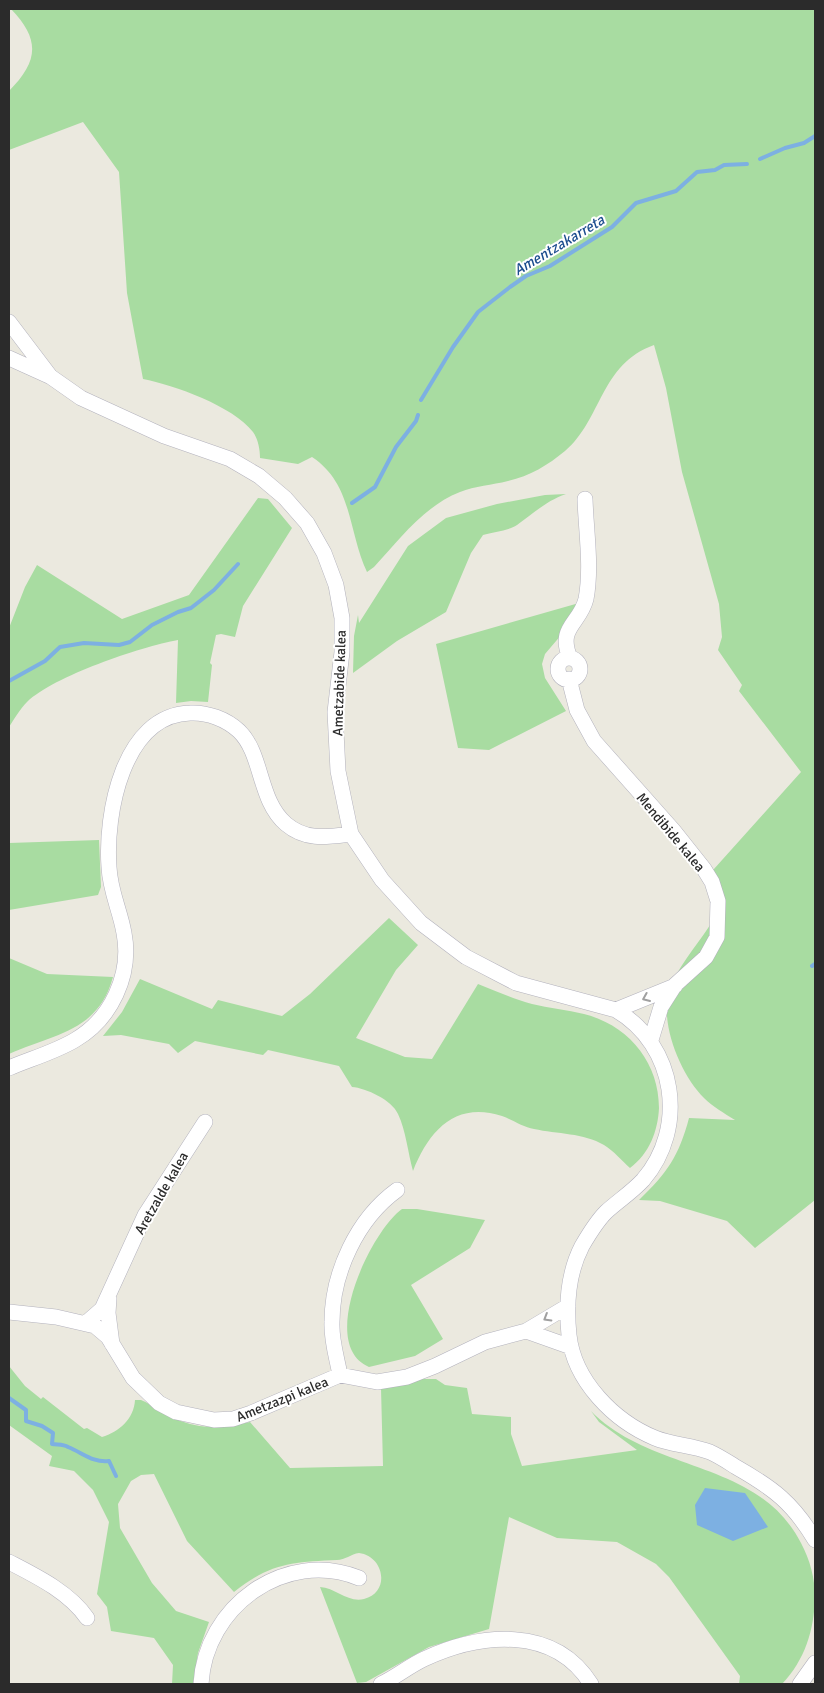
<svg xmlns="http://www.w3.org/2000/svg" width="824" height="1693" viewBox="0 0 824 1693" font-family="Signika,sans-serif">
<style>
.green{fill:#a8dca1}
.water{fill:#7db0e2}
.lines{fill:none;stroke-linecap:round;stroke-linejoin:round}
.stream{stroke:#7db0e2;stroke-width:4}
.minor-casing{stroke:#b3b2bd;stroke-width:16}
.minor{stroke:#fff;stroke-width:15}
.oneway{stroke:#a0a0a0}
.labels{text-anchor:middle;stroke-width:4;stroke-linejoin:round;paint-order:stroke}
.street-label{font-size:14px;fill:#2b2b2b;stroke:#fff}
.water-label{font-size:15px;font-style:italic;fill:#1c4d8e;stroke:#fff}
</style>
<rect width="100%" height="100%" fill="#ebe9df"/>
<path class="green" d="M11 9H815V1200L755 1248 727 1221 660 1201 639 1200C667 1173 679 1156 689 1118L735 1120C724 1113 713 1107 704 1098 679 1073 656 1016 672 983 683 960 701 940 714 919L712 902 705 879 801 772 739 691 742 685 718 650 722 637 719 604 682 472 666 388 654 345C600 364 602 420 565 451 548 465 530 476 508 481 492 485 475 486 460 492 424 506 399 540 374 567L367 572C348 532 353 484 312 457L298 464 260 458C260 449 258 439 253 432 233 406 174 385 143 379L127 293 119 172 83 122 9 150V91C38 62 41 40 11 9Z
M566 494C546 501 534 513 517 525 508 531 493 532 483 535L471 553 446 612 397 641 353 673 354 636 358 615 359 623 408 546 446 518 497 504 545 495Z
M258 498 268 499 292 528 243 606 235 637 221 634 216 635 210 663 212 665 208 702 191 701 176 703 178 640C140 647 54 676 27 702 20 709 14 719 9 727V628L25 587 37 565 122 619 189 595Z
M579 603 562 634 545 654 542 664 545 678 566 711 489 750 458 748 436 644Z
M99 840 101 887 98 895 9 910V843Z
M389 918 418 945 396 970 356 1038 405 1057 432 1059 478 984C496 991 513 999 532 1004 549 1008 567 1010 584 1014 628 1025 659 1062 659 1108 658 1131 649 1154 630 1168 622 1161 614 1151 604 1145 584 1133 557 1134 534 1129 523 1127 513 1120 502 1116 455 1101 429 1131 413 1171 408 1153 406 1131 398 1114 392 1100 366 1088 352 1087L339 1066 268 1050 263 1055 195 1041 178 1053 169 1044 121 1035 103 1036 122 1012 140 979 212 1009 218 1000 282 1016 310 994Z
M9 958 47 974 113 977C98 1032 54 1034 9 1054Z
M402 1209H417L485 1220 470 1248 411 1285 443 1339 415 1356 369 1367C317 1345 370 1232 402 1209Z
M9 1366 25 1386 41 1399 43 1397 84 1429 87 1428 102 1437C119 1432 134 1419 135 1400H141C153 1405 164 1414 176 1419 200 1430 225 1428 250 1422L290 1468 383 1466 381 1388 420 1379H436L445 1385 467 1388 472 1414 511 1417V1434L522 1466 637 1450 599 1422 591 1411C651 1473 758 1459 801 1543 810 1560 815 1578 815 1598 814 1630 805 1660 782 1684H739L740 1676 669 1577 656 1564 617 1542 557 1538 509 1517 489 1629 429 1647 366 1682 357 1683 320 1587C336 1588 348 1603 364 1599 391 1592 384 1556 359 1553 351 1554 345 1560 337 1560 293 1562 270 1563 234 1592L187 1541 154 1474 141 1475 131 1481 118 1504 120 1528 152 1583 176 1611 209 1622 198 1653 193 1684H172L173 1665 154 1638 111 1631 107 1607 97 1594 109 1522 93 1490 74 1471 49 1466 52 1456 9 1425Z"/>
<path class="water" d="M705 1488 745 1493 768 1527 733 1541 697 1525 695 1505Z"/>
<g class="lines">
<path class="stream" d="M760 159 785 148 804 143 815 136
M421 400 453 347 478 312 510 287 526 276 550 266 612 227 636 203 676 191 697 172 715 170 724 165 747 164
M352 503 375 487 396 447 416 421 418 415
M9 681 45 661 60 647 84 643 119 645 130 642 152 625 178 612 191 608 214 590 238 564
M812 966 815 964
M9 1398 26 1410V1421L42 1426 53 1433 52 1444C58 1445 63 1444 68 1447 83 1453 93 1463 109 1461L116 1476"/>
<defs>
<path id="minor" d="M9 322 50 376
M9 358 51 377 81 398 164 436 230 459 259 476 285 498 307 523 324 553 336 585 342 618V652L335 712 338 771 351 834 382 880 421 923 466 957 516 983 616 1010C676 1045 688 1128 643 1180 632 1192 618 1201 606 1212 596 1222 589 1234 582 1246 568 1273 566 1306 569 1335 574 1381 614 1421 655 1438 672 1445 692 1445 710 1452 719 1456 728 1462 736 1467 773 1488 793 1503 815 1540
M570 658C557 627 580 624 586 599 592 567 586 531 585 499
M558 669a11 11 0 1 1 22 0a11 11 0 1 1-22 0Z
M569 679 577 710 594 741 673 830 704 869 712 882 718 901 717 937 706 957 675 985 661 1007 651 1040
M616 1010 675 986
M9 1068C30 1059 55 1052 75 1040 111 1019 132 975 124 933 120 910 110 891 109 867 105 814 123 715 190 713 207 712 226 719 239 731 263 754 258 800 286 824 306 841 327 837 351 834
M109 1298 108 1313 112 1344
M9 1312 56 1317 95 1326 108 1337 133 1378 159 1403 176 1412 214 1420 233 1419 251 1413 340 1375 377 1382 407 1377 435 1366 485 1342 526 1331 568 1306
M86 1323 102 1309 145 1215 205 1122
M526 1331 571 1347
M340 1375C337 1358 331 1340 332 1322 332 1273 357 1219 397 1190
M9 1562C36 1576 69 1592 87 1618
M201 1684C205 1607 285 1548 359 1578
M381 1684C396 1677 409 1666 424 1659 480 1633 554 1625 591 1684
M800 1684 815 1663"/>
</defs>
<use href="#minor" class="minor-casing"/>
<use href="#minor" class="minor"/>
</g>
<defs><path id="oneway-chevron" d="M-2-3.5L2.5 0L-2 3.5" fill="none" stroke-width="1.6" stroke-linecap="round" stroke-linejoin="round" transform="scale(1.25)"/></defs>
<g class="oneway">
<use href="#oneway-chevron" transform="translate(646 998) rotate(157)"/>
<use href="#oneway-chevron" transform="translate(547 1318) rotate(149)"/>
</g>
<g class="labels">
<g class="street-label">
<text transform="translate(339 683) rotate(-88)" y="5">Ametzabide kalea</text>
<text transform="translate(671 832) rotate(50)" y="5">Mendibide kalea</text>
<text transform="translate(161 1193) rotate(-60)" y="5">Aretzalde kalea</text>
<text transform="translate(282 1399) rotate(-22)" y="5">Ametzazpi kalea</text>
</g>
<g class="water-label">
<text transform="translate(559 245) rotate(-31)" y="5">Amentzakarreta</text>
</g>
</g>
<rect width="824" height="1693" fill="none" stroke="#2b2b2b" stroke-width="20"/>
</svg>
